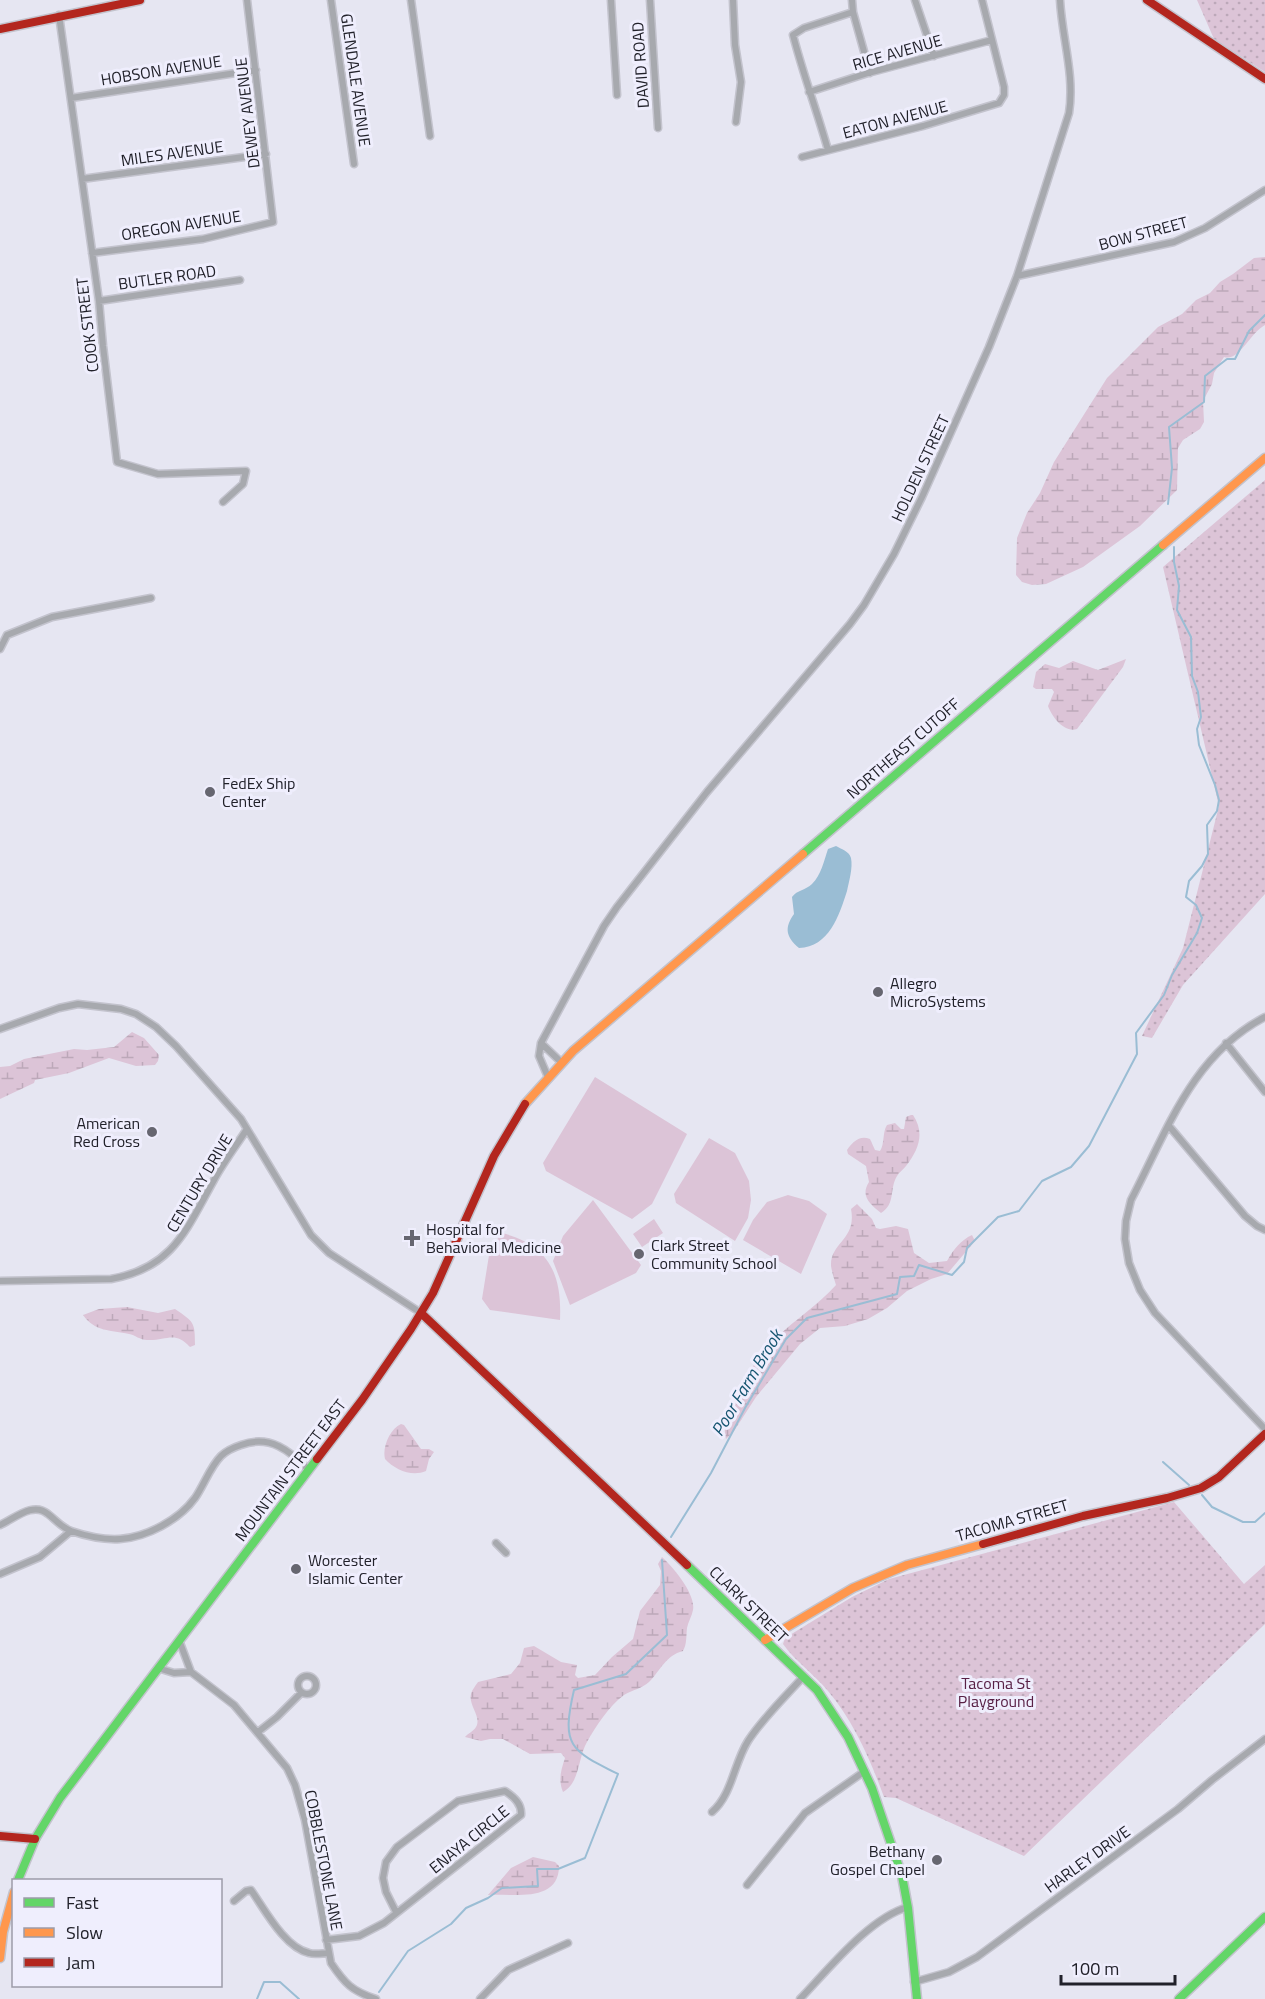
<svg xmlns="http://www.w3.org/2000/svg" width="1265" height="1999" viewBox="0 0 1265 1999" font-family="'Titillium Web',sans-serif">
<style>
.grass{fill:#dcc4d7}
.wetland{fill:url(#wetland-marsh)}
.park{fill:url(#park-dots)}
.water{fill:#9abdd4}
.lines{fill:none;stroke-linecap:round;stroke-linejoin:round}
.stream{stroke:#9abdd4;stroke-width:2}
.street-casing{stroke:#c3c3cd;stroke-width:9}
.fast-casing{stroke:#c3c3cd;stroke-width:11}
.slow-casing{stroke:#c3c3cd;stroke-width:11}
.jam-casing{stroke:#c3c3cd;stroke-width:11}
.street{stroke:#a7a9ae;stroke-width:6}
.fast{stroke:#63d668;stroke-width:8}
.slow{stroke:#ff974d;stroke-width:8}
.jam{stroke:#b3261e;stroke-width:8}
.poi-dot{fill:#666670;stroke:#efeefd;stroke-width:2}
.labels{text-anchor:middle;stroke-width:6;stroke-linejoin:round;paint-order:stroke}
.street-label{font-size:16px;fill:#21212a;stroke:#efeefd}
.poi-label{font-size:16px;fill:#21212a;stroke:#efeefd;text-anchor:start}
.park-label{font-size:16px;fill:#582045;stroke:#efeefd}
.water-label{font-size:18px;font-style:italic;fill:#165571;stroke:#efeefd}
</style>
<defs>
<pattern id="wetland-marsh" width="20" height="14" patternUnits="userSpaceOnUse" patternTransform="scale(1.5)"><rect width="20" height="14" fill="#dcc4d7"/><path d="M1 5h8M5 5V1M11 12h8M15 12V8" fill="none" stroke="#bca8b9"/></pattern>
<pattern id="park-dots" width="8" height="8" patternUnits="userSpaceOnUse" patternTransform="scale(1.5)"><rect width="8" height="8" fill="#dcc4d7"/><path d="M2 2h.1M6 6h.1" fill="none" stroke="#bca8b9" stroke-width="1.8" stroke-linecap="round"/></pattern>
</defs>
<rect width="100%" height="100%" fill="#e6e6f2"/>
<path class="grass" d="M595 1077 687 1134 652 1204 632 1219 546 1171 543 1163Z
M709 1138 735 1153 749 1181 751 1200 748 1218 735 1241 676 1203 674 1194Z
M788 1195 809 1201 827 1214 801 1274 743 1240 753 1220 767 1202Z
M593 1200 641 1265 636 1273 570 1305 553 1261 563 1236Z
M654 1219 663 1233 642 1247 633 1234Z
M502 1233C549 1245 562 1274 560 1320L490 1310 482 1299 490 1249Z"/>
<path class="wetland" d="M1265 257V325C1249 334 1239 362 1224 357L1214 373 1212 384 1203 401 1204 422 1200 429 1183 440 1178 448 1177 490 1140 526 1083 567 1046 584 1032 585 1022 582 1016 575 1017 538 1027 513 1040 493 1054 462 1107 378 1158 327 1182 314 1196 300 1210 293 1220 282 1233 274 1254 258Z
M1126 659 1123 667 1077 729C1064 733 1052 717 1048 706L1054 692 1052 689H1036L1033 687 1036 672 1045 664 1059 668 1073 661 1098 670Z
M132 1032 144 1038 159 1055 158 1061 155 1065 136 1066 109 1058 69 1073 35 1080 34 1083 0 1099V1067L10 1066 24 1059 74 1049 87 1050 114 1047Z
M911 1115H913C925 1133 919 1149 906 1166 904 1169 899 1172 897 1176 889 1189 896 1204 881 1213 870 1204 860 1196 869 1182L866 1166 848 1154 847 1150C853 1142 859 1135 870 1139L875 1150 880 1151C885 1143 882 1133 887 1125L895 1123 901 1129H904L906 1117Z
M857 1204 872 1219 876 1228 880 1229 896 1226 908 1229 914 1253 929 1263 947 1261C953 1250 961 1240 972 1235L975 1241 947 1274 931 1279 907 1291 887 1308 868 1319 845 1326 820 1328 800 1344 756 1397 734 1431 726 1439C718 1414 758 1354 777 1337 796 1319 818 1305 836 1285 834 1279 832 1272 831 1266 830 1242 857 1240 851 1209Z
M127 1307 158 1313 175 1309C194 1322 195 1322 195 1345L190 1347C175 1330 166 1341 147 1340 140 1340 135 1335 129 1334 111 1330 95 1332 83 1315L99 1309Z
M401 1424 404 1425 421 1449H429L434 1452 429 1459 426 1471C412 1477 395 1470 385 1459 382 1447 390 1429 401 1424Z
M662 1557C673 1567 696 1594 693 1610 692 1616 688 1622 687 1628 686 1637 687 1644 683 1651 666 1655 660 1671 649 1682 643 1688 632 1690 624 1695 609 1706 596 1726 587 1742 578 1757 580 1783 563 1792 558 1780 561 1770 565 1758L561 1753 530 1754 503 1739H490L481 1741 465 1737C468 1733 473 1732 476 1727 482 1717 468 1705 471 1694 472 1690 476 1685 478 1682L511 1674 520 1663 524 1648 534 1646 561 1662 577 1665 575 1675 578 1678 595 1675 612 1657 633 1639 640 1611 660 1585 661 1571 658 1564Z
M533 1857 555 1862 559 1866C559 1904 511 1893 488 1895L511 1868Z"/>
<path class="park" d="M1197 0H1265V72L1214 39Z
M1265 480V894L1183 985 1152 1038 1142 1036 1183 948 1219 806 1163 567Z
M1174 1502 1244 1584 1265 1565V1624L1024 1856 896 1798 884 1797C870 1759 854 1722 828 1691 814 1674 795 1661 783 1644L785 1638 852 1597 889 1579Z"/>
<path class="water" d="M836 846C841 849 849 851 851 858 853 868 849 881 847 891 839 916 829 947 799 948 786 937 784 928 794 914L792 897C797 890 806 890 812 884 821 875 824 861 828 849Z"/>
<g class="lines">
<path class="stream" d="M1168 504 1172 468 1169 427 1204 402 1205 376 1227 359H1235L1249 331 1265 315
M1163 1462 1189 1485
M1202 1495 1212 1507 1243 1522H1255L1265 1513
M671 1537 711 1473 745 1408 786 1339 807 1318 897 1294 900 1277 914 1276 919 1265 952 1275 964 1262 967 1248 998 1217 1019 1211 1042 1181 1071 1167 1089 1146 1137 1054 1136 1033 1164 995 1172 975 1197 933 1202 918 1196 905 1186 897 1189 881 1202 866 1208 854 1207 825 1217 811 1219 800 1215 785 1199 745 1197 729 1201 717 1198 692 1192 676 1191 637 1177 610 1179 586 1174 562V547
M379 1992 408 1951 451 1924 466 1908 488 1898 502 1888 538 1886 537 1869H558L585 1858 618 1774C570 1750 561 1746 574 1690L626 1674 667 1635 662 1560
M257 1999 264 1982H280L299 1999"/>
<defs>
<path id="street" d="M331 0 354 164
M411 0 430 136
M611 0 617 95
M650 0 658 128
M733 0 735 45 741 82 736 122
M852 0 853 12 870 73
M915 0 934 56
M59 15 99 301 103 346 117 462 158 474 246 471 243 484 223 502
M809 92 868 73 992 40
M71 98 256 70
M828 150C817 111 803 74 793 35L804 28 853 12
M802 157 923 126 999 103 1004 95V87L982 0
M82 179 266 154
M92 253 203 239 273 222 247 0
M1017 276 1174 242 1205 228 1265 190
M99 301 240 280
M0 649 7 635 52 617 151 598
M1265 1017C1192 1055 1167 1131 1131 1200L1126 1221 1125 1239 1129 1263 1140 1290 1155 1313 1265 1429
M0 1029 59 1008 78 1004 121 1009 136 1014 156 1027 176 1046 241 1119 311 1235 329 1253 421 1313
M541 1043 562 1063
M1226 1043 1265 1092
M548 1077 539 1056 541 1043 604 926 617 907 707 792 850 624 864 605 894 554 922 497 989 347 1017 276 1069 113C1075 75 1062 38 1060 0
M1169 1126 1245 1216 1257 1226 1265 1230
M0 1281 111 1279C173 1268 186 1230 214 1180 223 1163 236 1146 247 1129
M0 1525C14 1519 33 1501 48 1514 56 1520 61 1527 71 1531L40 1557 0 1574
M71 1531C86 1536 104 1540 120 1539 147 1537 179 1520 195 1498 204 1485 210 1467 221 1456 226 1451 235 1447 241 1445 270 1434 290 1451 309 1470
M496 1543 506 1553
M179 1640 191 1672 234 1705 287 1768 295 1785 305 1820 331 1963C345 1984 352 1991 376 1999
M158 1668 174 1673 191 1672
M298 1685a9 9 0 1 1 18 0a9 9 0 1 1-18 0Z
M258 1732 277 1717 301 1693
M712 1812C732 1795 734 1763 748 1741 763 1718 784 1698 803 1677
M747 1885 805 1813 865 1771
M234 1901 246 1891 251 1890C265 1910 285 1948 309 1953 315 1955 323 1953 329 1953
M326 1940 359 1936 384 1923 521 1815C522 1804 514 1797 505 1791L458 1801 397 1847 386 1862 383 1878 386 1892 396 1912
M914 1982 949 1972 977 1957 1178 1809 1212 1780 1265 1739
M480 1999 508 1970 568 1943
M800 1999C828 1970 869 1918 908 1907"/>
<path id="fast" d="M803 854 1163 545
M687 1565 817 1690 848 1737 872 1788 902 1876 908 1908 917 1999
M18 1880 35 1839 60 1798 317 1459
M1179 1999 1265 1917"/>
<path id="slow" d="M1163 545 1265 458
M525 1104 573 1051 803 854
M765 1640 853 1588 907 1565 983 1544
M0 1958 3 1932 14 1892"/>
<path id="jam" d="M1147 0 1265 79
M0 29 140 0
M421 1313 687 1565
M317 1459 362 1400 411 1329 433 1293 494 1156 525 1104
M983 1544 1083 1516 1167 1498 1201 1488 1219 1477 1265 1434
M0 1836 35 1839"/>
</defs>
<use href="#street" class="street-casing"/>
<use href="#fast" class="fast-casing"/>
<use href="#slow" class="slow-casing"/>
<use href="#jam" class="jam-casing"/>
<use href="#street" class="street"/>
<use href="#fast" class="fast"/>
<use href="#slow" class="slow"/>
<use href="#jam" class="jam"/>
</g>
<g class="poi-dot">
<circle cx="210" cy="792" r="6"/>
<circle cx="878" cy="992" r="6"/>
<circle cx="152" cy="1132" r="6"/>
<path d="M409 1229h6v6h6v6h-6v6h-6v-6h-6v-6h6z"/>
<circle cx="639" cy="1254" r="6"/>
<circle cx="296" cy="1569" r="6"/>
<circle cx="937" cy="1860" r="6"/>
</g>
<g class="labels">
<g class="street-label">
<text transform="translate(897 52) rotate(-16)" y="6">RICE AVENUE</text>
<text transform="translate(640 65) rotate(-94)" y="6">DAVID ROAD</text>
<text transform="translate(161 70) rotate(-9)" y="6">HOBSON AVENUE</text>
<text transform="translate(356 80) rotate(82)" y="6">GLENDALE AVENUE</text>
<text transform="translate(247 113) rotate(-97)" y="6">DEWEY AVENUE</text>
<text transform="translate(895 119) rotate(-15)" y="6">EATON AVENUE</text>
<text transform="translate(172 153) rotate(-8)" y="6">MILES AVENUE</text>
<text transform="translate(181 225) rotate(-9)" y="6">OREGON AVENUE</text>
<text transform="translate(1143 233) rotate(-15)" y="6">BOW STREET</text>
<text transform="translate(167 277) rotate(-8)" y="6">BUTLER ROAD</text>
<text transform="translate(87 325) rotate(-97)" y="6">COOK STREET</text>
<text transform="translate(920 468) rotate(-65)" y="6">HOLDEN STREET</text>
<text transform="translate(903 748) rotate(-41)" y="6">NORTHEAST CUTOFF</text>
<text transform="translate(199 1183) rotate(-59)" y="6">CENTURY DRIVE</text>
<text transform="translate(290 1470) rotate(-53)" y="6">MOUNTAIN STREET EAST</text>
<text transform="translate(1012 1520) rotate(-16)" y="6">TACOMA STREET</text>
<text transform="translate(749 1604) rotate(44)" y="6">CLARK STREET</text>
<text transform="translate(469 1839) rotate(-39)" y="6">ENAYA CIRCLE</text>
<text transform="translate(1087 1859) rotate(-36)" y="6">HARLEY DRIVE</text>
<text transform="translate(324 1860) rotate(79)" y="6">COBBLESTONE LANE</text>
</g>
<g class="poi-label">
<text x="222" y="789">FedEx Ship<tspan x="222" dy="18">Center</tspan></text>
<text x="890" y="989">Allegro<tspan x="890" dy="18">MicroSystems</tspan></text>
<text x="140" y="1129" text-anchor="end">American<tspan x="140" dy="18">Red Cross</tspan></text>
<text x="426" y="1235">Hospital for<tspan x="426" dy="18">Behavioral Medicine</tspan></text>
<text x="651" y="1251">Clark Street<tspan x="651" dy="18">Community School</tspan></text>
<text x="308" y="1566">Worcester<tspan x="308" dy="18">Islamic Center</tspan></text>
<text x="925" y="1857" text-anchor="end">Bethany<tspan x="925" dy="18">Gospel Chapel</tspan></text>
</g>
<g class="park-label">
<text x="996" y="1689">Tacoma St<tspan x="996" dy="18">Playground</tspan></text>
</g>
<g class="water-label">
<text transform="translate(747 1383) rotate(-59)" y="6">Poor Farm Brook</text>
</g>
</g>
<rect x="12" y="1879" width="210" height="108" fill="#efeefd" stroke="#9d9ca9" stroke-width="1.5"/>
<rect x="24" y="1898" width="30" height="9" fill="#63d668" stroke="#9d9ca9" stroke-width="1.5"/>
<text x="66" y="1909" font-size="18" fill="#21212a">Fast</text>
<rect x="24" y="1928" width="30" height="9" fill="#ff974d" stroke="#9d9ca9" stroke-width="1.5"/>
<text x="66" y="1939" font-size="18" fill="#21212a">Slow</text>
<rect x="24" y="1958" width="30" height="9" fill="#b3261e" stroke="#9d9ca9" stroke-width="1.5"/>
<text x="66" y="1969" font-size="18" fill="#21212a">Jam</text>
<path d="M1061 1975v9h114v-9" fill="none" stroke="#21212a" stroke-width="3"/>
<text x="1070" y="1975" font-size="18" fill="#21212a" stroke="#efeefd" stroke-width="4.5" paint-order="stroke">100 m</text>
</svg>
